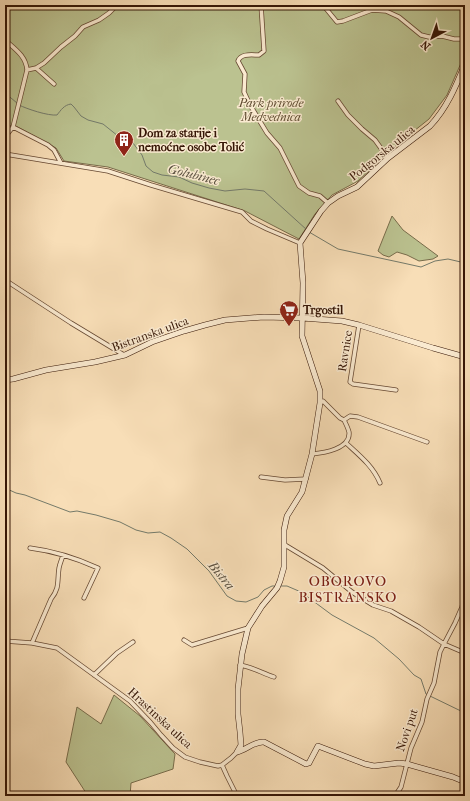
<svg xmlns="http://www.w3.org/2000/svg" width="470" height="801" viewBox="0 0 470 801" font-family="'IM FELL French Canon',serif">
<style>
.green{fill:#bbc290;stroke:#786c4b}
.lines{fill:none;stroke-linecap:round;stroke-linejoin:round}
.stream{stroke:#747a6a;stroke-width:1}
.street-casing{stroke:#664832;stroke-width:5}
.secondary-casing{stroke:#361606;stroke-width:6}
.street{stroke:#faead0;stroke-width:3.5}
.secondary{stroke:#faead0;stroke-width:5}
.labels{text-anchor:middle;stroke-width:3;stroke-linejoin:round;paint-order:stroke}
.park-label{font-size:12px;font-style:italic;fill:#5e4a2f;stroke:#faead0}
.poi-label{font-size:12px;font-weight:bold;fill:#361606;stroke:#faead0;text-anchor:start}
.street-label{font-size:12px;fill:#361606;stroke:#faead0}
.water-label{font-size:13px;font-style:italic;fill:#5a5040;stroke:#faead0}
.quarter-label{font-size:14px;letter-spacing:1px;fill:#7a1f14;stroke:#faead0}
</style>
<rect width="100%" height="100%" fill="#f8deb7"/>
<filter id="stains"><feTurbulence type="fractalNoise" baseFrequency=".005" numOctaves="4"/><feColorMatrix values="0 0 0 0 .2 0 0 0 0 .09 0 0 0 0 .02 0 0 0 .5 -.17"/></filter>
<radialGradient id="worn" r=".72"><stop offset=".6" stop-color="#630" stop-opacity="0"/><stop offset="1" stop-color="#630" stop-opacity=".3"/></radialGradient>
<path class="green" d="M5 5H465V54L447 95 429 119 399 143 358 181 332 195 315 214 299 239 245 211 108 167 64 161 56 148 12 124 5 132Z
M392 216 403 230 438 256 433 259 419 261 407 255 397 252 389 257 383 255 378 251Z
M114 695 140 716 175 754 173 769 131 783 130 796H88L66 762 77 707 101 724Z"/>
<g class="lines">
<path class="stream" d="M5 93 17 103
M19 105C27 109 48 116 57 115 61 110 64 105 71 104L74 107 81 116 88 120 103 124 118 136 128 140 133 143 142 155 146 166 153 172 162 175 179 177 192 183 209 188 225 191 245 189 264 191 307 230
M309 232 338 249 403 263 421 267 435 261 448 259 465 263
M5 488 16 493 25 495 70 512 77 511 96 515 120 522 136 530 148 533 160 532 171 538 187 549 209 571 227 596 236 601 246 602 258 597 264 590 272 586H275
M280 586H287L301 592 332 615 374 638 399 659 414 675 421 679 426 694 428 695
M430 696 465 713"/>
<defs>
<path id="street" d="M261 5 264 51 259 55C252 55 241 53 238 61L245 74 244 92 250 105 267 133 280 148 299 186 309 193 320 196 328 203
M323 5 337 22 343 21 372 10 386 11 399 17 421 35 429 37 442 36 454 39H465
M5 40C15 49 26 56 27 70L13 127 5 137
M36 68 54 84
M27 70 36 68 44 63 61 47 75 36 83 27 99 20 109 13 117 5
M338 101 348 115 362 129 375 140 388 158
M13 127 48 145 54 150 61 163
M5 154 108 171 151 185 242 212 251 221 267 229 300 243
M5 280 71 323 124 355
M359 325 350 382 353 384 396 390
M320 403 323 401 340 418 344 420 350 416 358 417 427 442
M346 443C359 455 373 466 380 483
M312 454C323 453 351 449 349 432 348 428 346 424 344 420
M261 477 285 480 306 479
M285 545 323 568 352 592 373 605 391 611 419 627 444 644 465 653
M30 548C54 551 76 558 98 568L84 598
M184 640 192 645 248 628
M5 641 32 643 57 648 130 701 151 723 161 735 173 748 185 757 200 762 218 766 222 765 231 758 237 752
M32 643 51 599C60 588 57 581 59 568 60 563 62 559 63 555
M240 665C252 667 262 673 274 677
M94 675 117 653 133 642
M222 765 227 776 237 796
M395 796 401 787 411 748 422 722 427 699 434 683 440 652 444 644 455 623 462 607 465 596"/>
<path id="secondary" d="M5 380 13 379 46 370 95 362 125 355 152 342 184 331 205 325 225 320 264 317 302 318 342 321 359 325 433 348 465 357
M237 752 241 745 240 732 238 714V689L242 654 248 628 262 606 277 588 280 581 284 567V530L287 516 302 492 312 454 320 403V391L302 336 303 283 300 243 321 211 328 203 338 196 357 187 388 158 430 126C447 108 456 86 465 64
M237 752C247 750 254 741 264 742L306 764 309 763 318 746 365 764 374 766 399 763 407 764 453 777 465 782"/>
</defs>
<use href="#street" class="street-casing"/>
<use href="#secondary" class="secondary-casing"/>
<use href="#street" class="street"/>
<use href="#secondary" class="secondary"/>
</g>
<defs>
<symbol id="building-pin" viewBox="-11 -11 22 30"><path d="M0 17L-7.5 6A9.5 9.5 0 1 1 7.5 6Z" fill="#8f2418" stroke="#faead0"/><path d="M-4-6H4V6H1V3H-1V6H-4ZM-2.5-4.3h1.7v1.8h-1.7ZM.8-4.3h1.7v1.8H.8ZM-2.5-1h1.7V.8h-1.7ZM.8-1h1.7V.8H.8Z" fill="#fff"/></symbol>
<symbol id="supermarket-pin" viewBox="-11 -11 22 30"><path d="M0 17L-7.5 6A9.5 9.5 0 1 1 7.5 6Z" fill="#8f2418" stroke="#faead0"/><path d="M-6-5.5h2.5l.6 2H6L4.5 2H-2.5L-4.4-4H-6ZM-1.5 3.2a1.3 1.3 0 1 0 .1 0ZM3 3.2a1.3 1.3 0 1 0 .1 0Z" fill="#fff"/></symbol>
</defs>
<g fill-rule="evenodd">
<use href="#building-pin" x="113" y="129" width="22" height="30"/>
<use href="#supermarket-pin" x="278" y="299" width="22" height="30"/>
</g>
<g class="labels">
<g class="park-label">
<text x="271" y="107">Park prirode<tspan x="271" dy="14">Medvednica</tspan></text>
</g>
<g class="poi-label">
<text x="138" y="137">Dom za starije i<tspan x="138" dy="14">nemoćne osobe Tolić</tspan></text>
<text x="303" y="314">Trgostil</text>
</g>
<g class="street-label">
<text transform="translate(382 153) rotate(-39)" y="4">Podgorska ulica</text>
<text transform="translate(150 334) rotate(-20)" y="4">Bistranska ulica</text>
<text transform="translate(345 351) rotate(-81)" y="4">Ravnice</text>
<text transform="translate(160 718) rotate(43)" y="4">Hrastinska ulica</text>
<text transform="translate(407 730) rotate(-71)" y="4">Novi put</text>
</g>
<g class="water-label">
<text transform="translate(194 174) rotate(14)" y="5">Golubinec</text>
<text transform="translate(222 575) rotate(50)" y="5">Bistra</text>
</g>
<g class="quarter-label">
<text x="348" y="586">OBOROVO<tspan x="348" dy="16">BISTRANSKO</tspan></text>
</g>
</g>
<rect width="470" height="801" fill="none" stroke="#f8deb7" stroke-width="20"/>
<rect x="6" y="6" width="458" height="789" fill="none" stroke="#361606" stroke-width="2"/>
<rect x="10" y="10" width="450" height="781" fill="none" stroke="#361606"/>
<g transform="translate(432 38) rotate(221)" stroke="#faead0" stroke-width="3" paint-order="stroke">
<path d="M0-3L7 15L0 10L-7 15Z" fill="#361606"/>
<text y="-6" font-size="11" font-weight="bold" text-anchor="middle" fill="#361606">N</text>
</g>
<rect width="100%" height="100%" filter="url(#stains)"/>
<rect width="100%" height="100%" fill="url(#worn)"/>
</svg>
